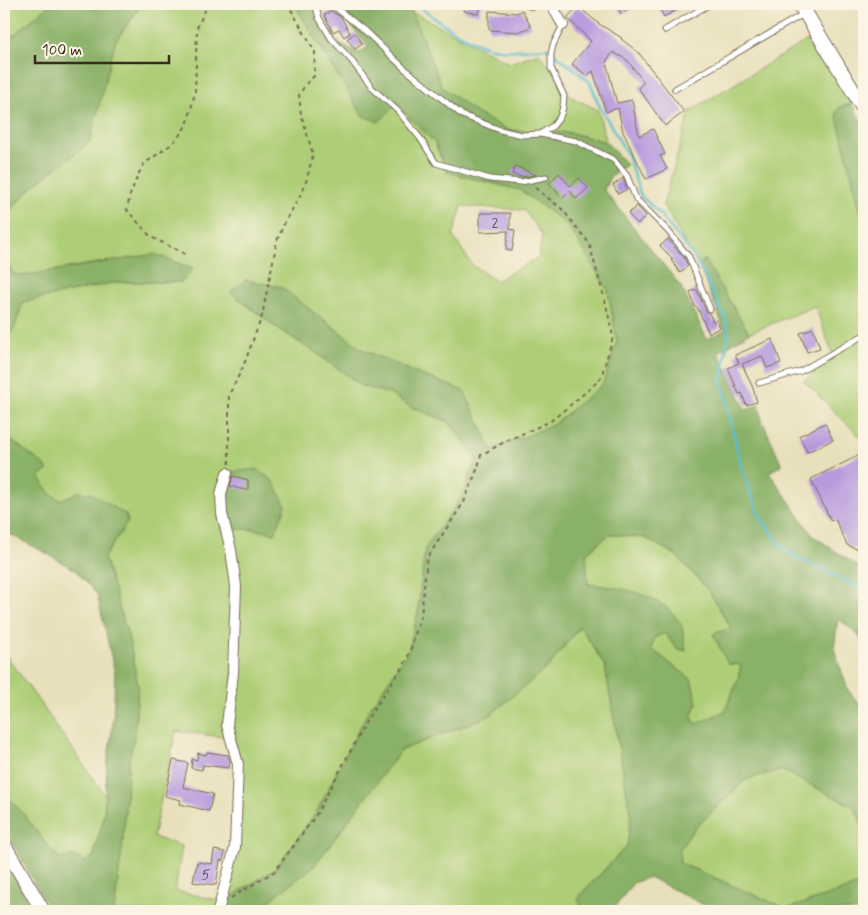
<svg xmlns="http://www.w3.org/2000/svg" width="868" height="915" viewBox="0 0 868 915" font-family="Mynerve,sans-serif">
<style>
.green{fill:#adce76;stroke:#747c4a;fill-rule:evenodd}
.forest{fill:#8ab167;stroke:#626e42;fill-rule:evenodd}
.lines{fill:none;stroke-linecap:round;stroke-linejoin:round}
.stream{stroke:#54bed1;stroke-width:2.5}
.building{fill:#b69ade}
.service-casing{stroke:#786a55;stroke-width:7}
.minor-casing{stroke:#786a55;stroke-width:12}
.secondary-casing{stroke:#786a55;stroke-width:16}
.path{stroke:#786a55;stroke-width:2;stroke-dasharray:4 4;stroke-linecap:butt}
.service{stroke:#fff;stroke-width:5}
.minor{stroke:#fff;stroke-width:10}
.secondary{stroke:#fff;stroke-width:14}
.labels{text-anchor:middle;stroke-width:4;stroke-linejoin:round;paint-order:stroke}
.number-label{font-size:14px;fill:#5a464e}
</style>
<rect width="100%" height="100%" fill="#fcf5e5"/>
<filter id="ink" filterUnits="userSpaceOnUse"><feTurbulence type="fractalNoise" baseFrequency=".02" numOctaves="2"/><feDisplacementMap in="SourceGraphic" scale="10" xChannelSelector="R" yChannelSelector="G"/><feConvolveMatrix kernelMatrix="1 2 1 2 8 2 1 2 1" color-interpolation-filters="sRGB"/></filter>
<filter id="wash" filterUnits="userSpaceOnUse"><feTurbulence type="fractalNoise" baseFrequency=".0096" numOctaves="4" result="noise"/><feDisplacementMap in="SourceGraphic" scale="20" xChannelSelector="R" yChannelSelector="G"/><feGaussianBlur stdDeviation="1.12" result="paint"/><feColorMatrix in="noise" values="0 0 0 0 0 0 0 0 0 0 0 0 0 0 0 0 0 1.4 0 .05"/><feComposite in="paint" operator="in"/></filter>
<g filter="url(#wash)">
<rect width="100%" height="100%" fill="#e8e0bb"/>
<path class="green" d="M4 4H51L4 43Z
M142 4H294L363 116 396 104 435 143 447 172 520 190 568 225 608 290 617 342 603 384 553 425 491 450 464 391 421 375 361 349 320 316 231 293 276 327 322 357 362 386 388 393 411 407 448 421 477 457 465 492 425 549 418 612 409 650 369 710 316 813 275 869 223 902 220 911H114L123 840 128 767 135 730 138 686 130 643 104 557 128 522 126 515 79 492 60 500 49 494 39 476 48 470 4 435V340L14 329 23 302 117 282H182L108 261 22 276 12 273 5 259 4 217 31 188 102 91 115 42ZM462 206 524 210 542 235 539 257 496 281 472 265 453 236ZM221 494 275 533 253 529H226ZM176 731 231 738 238 758 243 793 237 847 223 901 175 891 182 846 153 837Z
M411 11 509 63 539 53 571 97 598 110 606 142 571 133 507 130 476 113 442 87Z
M811 38 852 104 840 108 864 226V444L861 438 804 381 834 358 815 306 749 333 704 260 699 267 663 205 690 111Z
M610 534 645 538 676 555 709 591 731 628 714 634 741 664 738 680 725 711 696 725 691 716 697 704 691 679 651 649 655 637 665 633 676 648 685 651 616 588 588 584 586 553Z
M580 626 605 666 631 817 627 846 578 897 583 911H269L265 904 314 866 401 750 489 716 549 666Z
M4 652 105 795 104 817 93 857 84 862 60 859 47 846 12 801 4 795Z
M782 770 854 807 864 828V911H860L858 886 787 909 680 863 679 850 694 829 746 779Z"/>
<path class="forest" d="M51 4H142L115 42 90 142 31 188 4 217V43Z
M294 4H309L319 15 336 41 359 53 368 47 334 4H408L442 87 476 113 508 130 571 133 606 142 627 165 610 177 604 190 681 287 707 339 725 330 699 267 704 259 749 333 718 352 746 410 759 404 762 420 782 465 769 472 813 536 861 568 864 573V646L860 637 838 618 834 649 848 690 864 710V828L854 807 781 770 745 780 694 829 679 850 680 863 787 909 859 885 860 911H716L649 877 633 883 612 911H583L578 898 627 846 631 817 605 666 580 626 549 666 489 716 401 750 314 866 265 904 269 911H220L223 902 275 869 316 813 369 710 409 650 418 612 425 549 465 492 477 457 448 421 411 407 388 393 362 386 322 357 276 327 230 292 246 280 281 287 361 349 421 375 464 391 492 450 553 425 603 384 617 342 608 290 568 225 520 190 447 172 435 143 396 104 379 122 363 116ZM610 534 645 538 676 555 709 591 731 628 713 634 728 664 741 665 738 680 725 711 696 724 691 716 697 704 691 679 651 649 655 637 665 633 676 648 686 651C684 643 684 631 681 625 662 592 621 588 588 584L586 553Z
M852 104 864 126V226L836 113 840 107Z
M4 239 5 259 12 273 22 276 155 254 193 269 182 282H117L23 302 14 329 4 340Z
M4 435 42 463 48 470 39 476 50 494 60 500 79 492 91 493 126 515 128 522 104 557 130 643 138 686 135 730 128 767 123 840 114 911H50L4 828V795C24 809 41 841 60 859L73 855 84 862 93 857 104 817 107 765 113 723 115 673 97 594 75 570 44 552 4 531Z
M257 469 273 481 286 506 275 533 253 529 226 530 222 514 230 472Z
M4 858 34 911H4Z"/>
<g class="lines">
<path class="stream" d="M416 4C441 23 469 45 501 50 516 52 532 48 548 48L590 82 599 105 627 154 641 196 659 213 696 259 726 320 728 336 722 382 742 470 760 517 787 553 859 587 864 596"/>
</g>
<g id="blocks">
<path class="building" d="M466 4H481L479 14 464 11Z
M616 4H640L621 14Z
M657 4H688L664 17Z
M578 6 599 24 622 38 621 39 638 52 684 112 665 126 639 89V87L644 82 627 60 613 52 606 62 617 103 632 100 639 136 653 129 665 154 660 156 667 169 646 179 623 132 618 108 606 112 593 71 587 76 572 64 591 41 567 18Z
M522 10 531 27 518 32 489 30V11L517 13Z
M331 11 341 17 350 33 344 37 339 29 333 32 324 15Z
M355 33 362 44 355 49 347 39Z
M515 166 536 175 522 177 512 174Z
M559 173 570 186 579 178 588 188 576 199 570 191 562 198 549 183Z
M623 178 627 189 618 194 613 185Z
M637 206 646 216 638 224 628 214Z
M480 213H510V229L515 230 512 251 506 250 508 231 480 232Z
M668 239 685 259 688 266 680 273 671 260 673 259 660 246Z
M695 290H697L706 311 709 313 713 322 717 320 720 328 709 333 697 307H695L690 292Z
M813 328 820 348 807 352 800 333Z
M772 339 781 363 767 368 762 356 742 364 753 388 757 402 746 405 742 393 739 394 728 368 739 363 735 355Z
M825 423 833 440 807 452 799 436Z
M862 454 864 458V552L847 545 835 519 831 521 811 479Z
M233 476 248 480V490L240 489 230 486Z
M207 752 228 755 230 762 229 768 203 765 202 770 191 768 192 759 197 760 198 753 206 755Z
M173 760 188 763 183 787 213 794 209 811 180 804 181 800 165 796Z
M214 850 225 852 223 861 220 860 216 885 193 882 197 862 212 864Z"/>
</g>
</g>
<g filter="url(#ink)">
<use href="#blocks" fill-opacity="0" stroke="#786a55" stroke-width="1"/>
<g class="lines">
<defs>
<path id="service" d="M315 4 319 18 331 38 351 60 372 88 398 111 420 138 436 163 490 179 521 182 546 177
M320 4 335 7 365 31 405 69 462 115 500 130 522 135 540 134 553 126 560 117 563 107 564 96 551 68V54L553 45 563 25
M665 30 710 4
M675 89 805 13
M540 134 576 141 614 160 627 176 636 199 668 231 689 257 710 309
M759 383 801 371 864 335"/>
<path id="minor" d="M531 4H532
M551 4 563 25
M218 911 235 847 238 764 227 725 233 673 236 586 231 550 222 514 221 494 227 473"/>
<path id="secondary" d="M800 4 864 109
M4 845 43 911"/>
</defs>
<use href="#service" class="service-casing"/>
<use href="#minor" class="minor-casing"/>
<use href="#secondary" class="secondary-casing"/>
<path class="path" d="M185 254 151 237 127 210 130 195 138 175 144 164 173 143 182 132 188 122 195 92 197 28 208 4
M229 464V395L243 367 262 316 277 241 284 223 299 198 307 179 313 154 301 114 299 95 306 84 314 76 315 52 288 4
M231 898 275 871 316 815 368 718 407 660 421 616 427 558 464 502 478 467 481 455 506 441 551 421 586 392 601 378 613 337 606 304 589 243 562 209 534 187"/>
<use href="#service" class="service"/>
<use href="#minor" class="minor"/>
<use href="#secondary" class="secondary"/>
</g>
</g>
<g class="labels">
<g class="number-label">
<text x="495" y="227">2</text>
<text x="206" y="879">5</text>
</g>
</g>
<rect width="868" height="915" fill="none" stroke="#fcf5e5" stroke-width="20"/>
<path d="M35 55v8h134v-8" fill="none" stroke="#3b2a1e" stroke-width="2.5"/>
<text x="42" y="55" font-size="15" fill="#3b2a1e" stroke="#fcf5e5" stroke-width="4" paint-order="stroke">100 m</text>
</svg>
